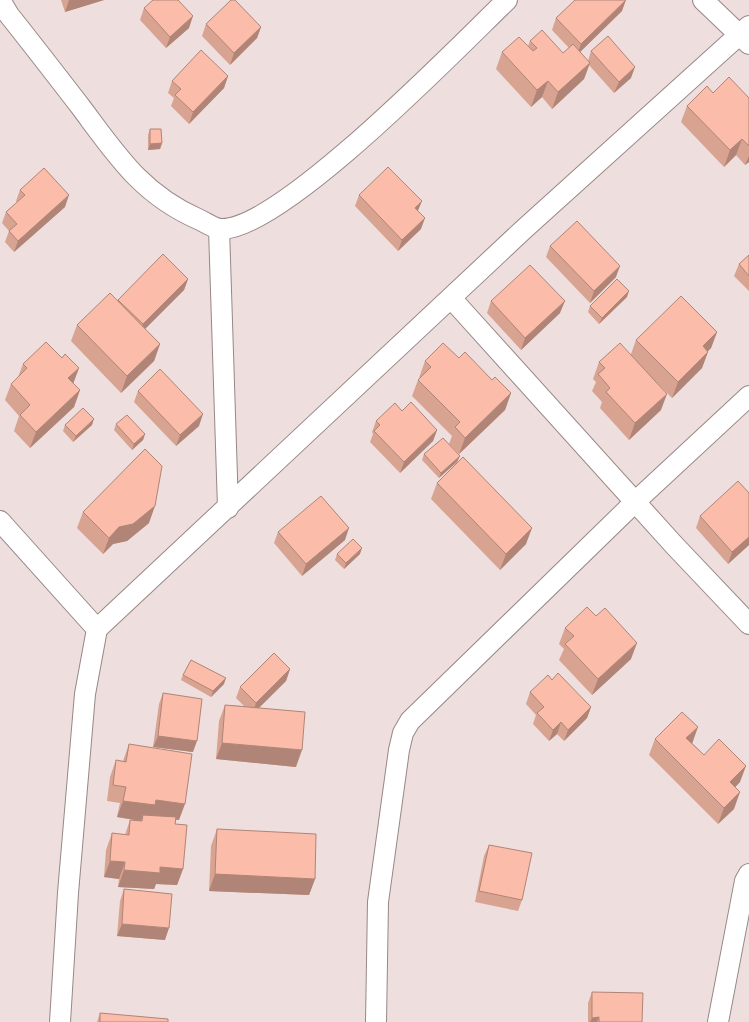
<svg xmlns="http://www.w3.org/2000/svg" width="749" height="1022" viewBox="0 0 749 1022" font-family="Signika,sans-serif">
<style>
.lines{fill:none;stroke-linecap:round;stroke-linejoin:round}
.minor-casing{stroke:#978887;stroke-width:22}
.minor{stroke:#fff;stroke-width:20}
.wall{fill:#d8a391}
.shaded-wall{fill:#b08476}
.building{fill:#fbbda9;stroke:#b08476}
</style>
<rect width="100%" height="100%" fill="#eededd"/>
<g class="lines">
<defs>
<path id="minor" d="M0 0 9 15C33 45 56 75 80 106 116 154 141 194 198 219 205 222 213 228 220 229 280 232 459 46 507 0
M703 0 749 44
M219 229 228 508
M451 298 674 545 749 624
M0 521 97 629
M60 1022 68 893 85 694 97 629 523 230 749 26
M376 1022 378 902 399 750 403 733 410 721 636 501 749 396
M718 1022 745 881 749 874"/>
</defs>
<use href="#minor" class="minor-casing"/>
<use href="#minor" class="minor"/>
</g>
<path class="wall" d="M61 0H104L65 12Z
M144 8 189 28 166 48 140 20Z
M622 11 580 52 588 61 591 51 631 78 614 93 589 65 584 79 552 109 542 97 531 107 496 69 502 52 528 46 530 41 563 53 569 48 552 30 556 18Z
M206 24 261 27 257 38 230 65 202 36Z
M228 76 224 88 189 124 171 106 174 98 168 93 172 81Z
M713 93 749 98V162L745 165 736 155 724 167 681 122 687 106Z
M150 129 162 143 160 149 148 150V135Z
M20 190 65 207 14 252 5 242 9 231 2 223 6 212 17 202 16 201Z
M359 195 418 211 421 229 398 251 355 206Z
M550 246 616 277 590 303 546 257Z
M749 255V291L734 276 739 264Z
M188 279 184 290 145 329 160 344 154 361 121 393 71 341 77 325 118 300Z
M627 297 599 324 588 312 590 306Z
M491 301 560 313 521 350 487 313Z
M717 332 711 348 708 351 702 368 672 398 657 383 661 410 629 440 600 408 602 402 592 391 596 382 593 379 599 362 631 354 636 340Z
M62 358 79 368 73 383 80 390 74 407 30 448 14 431 19 416 5 400 11 384 18 377 23 364Z
M459 358 511 393 505 410 459 454 449 444 452 436 412 396 418 380 420 378H419L425 361Z
M138 391 199 426 176 446 134 402Z
M402 411 437 430 433 441 400 473 370 442 373 434 372 432 376 421Z
M116 424 145 434 143 440 132 450 114 430Z
M65 425H92L73 442 63 431Z
M424 454 460 456 457 462 439 478 422 460Z
M437 483 526 544 500 570 431 499Z
M749 493V545L728 564 696 528 700 516Z
M83 512 149 523 127 541 113 544 103 554 77 528Z
M278 532 345 540 302 576 274 543Z
M337 554H360L344 569 335 560Z
M565 628 631 659 592 695 559 660 564 649 559 644Z
M290 669 286 681 258 708 296 767 216 759 219 721 225 705 244 706 236 698 240 687Z
M183 675 224 684 211 697 181 680Z
M552 680 591 707 587 718 564 741 557 734 549 741 533 724 536 715 526 704 530 692Z
M163 693 193 752 153 747 159 704Z
M655 739 692 743 704 755 740 782 735 787 734 809 718 824 649 755Z
M129 744 179 820H176L175 824 183 869 177 885 156 884 154 889 118 887 119 879 104 877 106 850 112 833 125 835 130 820 141 821 117 817 120 803 107 801 110 777 116 760 123 761Z
M217 829 315 879 309 895 209 891 211 846Z
M489 845 522 900 518 911 475 902 484 856Z
M124 889 165 940 117 936 120 901Z
M592 992 642 1022H588V1003Z
M100 1013 168 1022H97Z"/>
<path class="shaded-wall" d="M69 0H104L65 12Z
M626 0 622 11 577 55 581 44Z
M193 16 189 28 166 48 170 37Z
M261 27 257 38 230 65 234 53Z
M590 63 584 79 552 109 558 92Z
M635 67 631 78 614 93 619 82Z
M228 76 224 88 189 124 193 112Z
M548 81 542 97 531 107 537 90Z
M742 139 736 155 724 167 730 150Z
M162 143 160 149 148 150 150 144Z
M749 156V162L745 165Z
M69 195 65 207 14 252 18 241Z
M422 201 417 213 415 208Z
M425 218 421 229 398 251 402 240Z
M620 266 616 277 590 303 594 291Z
M188 279 184 290 138 336 143 324Z
M629 291 627 297 599 324 602 318Z
M565 301 560 313 521 350 525 338Z
M717 332 711 348 697 362 703 346Z
M160 344 154 361 121 393 127 376Z
M708 352 702 368 672 398 678 382Z
M79 368 73 384 68 378Z
M80 390 74 407 30 448 36 432Z
M511 393 505 410 459 454 465 438Z
M667 394 661 410 629 440 635 423Z
M203 414 199 426 176 446 180 435Z
M94 419 92 425 73 442 76 436Z
M437 430 433 441 400 473 404 462Z
M145 434 143 440 132 450 134 444Z
M460 456 457 462 439 478 441 473Z
M155 506 149 523 127 541 113 544 103 554 109 538 119 527Z
M349 528 345 540 302 576 306 564Z
M532 528 526 544 500 570 506 554Z
M749 537V545L728 564 732 552Z
M362 548 360 554 344 569 346 563Z
M637 643 631 659 592 695 598 679Z
M290 669 286 681 252 715 256 703Z
M226 678 224 684 211 697 213 691Z
M591 707 587 718 564 741 568 730Z
M561 722 557 734 549 741 553 730Z
M698 727 692 744 686 738Z
M158 736 197 741 193 752 153 747Z
M222 743 302 750 296 767 216 759Z
M746 766 740 782 724 799 730 782Z
M740 792 734 809 718 824 724 808Z
M156 800 185 804 179 820 143 815 141 821 117 817 123 801Z
M110 861 125 862 119 879 104 877Z
M160 867 183 869 177 885 156 884 154 889 118 887 124 870Z
M215 874 315 879 309 895 209 891Z
M122 924 169 928 165 940 117 936Z
M599 1017 597 1022H590L592 1018Z"/>
<path class="building" d="M153 0H178L193 16 170 37 144 8Z
M231 0H235L261 27 234 53 206 24Z
M575 0H626L581 44 556 18Z
M542 30 563 53 573 44 590 63 558 92 548 81 537 90 502 52 519 37 533 51 537 48 530 41Z
M608 36 635 67 619 82 591 51Z
M201 50 228 76 193 112 175 95 181 89 172 81Z
M729 77 749 98V146L742 139 730 150 687 106 707 86 713 93Z
M150 129H161L162 143 150 144Z
M388 167 422 201 415 208 425 218 402 240 359 195Z
M44 168 69 195 18 241 9 231 17 224 6 212 25 195 20 190Z
M577 221 620 266 594 291 550 246Z
M163 254 188 279 143 324 118 300Z
M749 255V276L739 264Z
M530 265 565 301 525 338 491 301Z
M617 279 629 291 602 318 590 306Z
M110 293 160 344 127 376 77 325Z
M681 296 717 332 703 346 708 352 678 382 636 340Z
M46 342 62 358 65 354 79 368 68 378 80 390 36 432 20 415 30 405 11 384 27 368 23 364Z
M443 343 459 358 465 352 492 380 495 377 511 393 465 438 455 427 460 422 418 380 431 367 425 361Z
M620 343 667 394 635 423 606 392 610 388 598 374 605 368 599 362Z
M160 369 203 414 180 435 138 391Z
M411 402 437 430 404 462 374 431 380 425 376 421 395 403 402 411Z
M83 408 94 419 76 436 65 425Z
M127 415 145 434 134 444 116 424Z
M443 438 460 456 441 473 424 454Z
M145 449 162 466 155 506 133 524 119 527 109 538 83 512Z
M463 457 532 528 506 554 437 483Z
M738 481 749 493V537L732 552 700 516Z
M321 496 349 528 306 564 278 532Z
M353 539 362 548 346 563 337 554Z
M587 607 596 616 605 608 637 643 598 679 565 644 574 636 565 628Z
M274 653 290 669 256 703 240 687Z
M191 660 226 678 213 691 183 675Z
M558 673 591 707 568 730 561 722 553 730 537 713 544 707 530 692 548 675 552 680Z
M163 693 202 699 197 741 158 736Z
M225 705 305 712 302 750 222 743Z
M682 712 698 727 686 738 704 755 719 739 746 766 730 782 740 792 724 808 655 739Z
M129 744 192 754 185 804 156 800 155 805 123 801 126 787 113 785 116 760 126 762Z
M143 815 176 817 175 824 187 825 183 869 160 867V873L124 870 125 862 110 861 112 833 129 835 130 820 142 821Z
M217 829 316 834 315 879 215 874Z
M489 845 532 853 522 900 479 891Z
M124 889 172 894 169 928 122 924Z
M592 992 643 993 642 1022H599V1017L592 1018Z
M100 1013 168 1019V1022H100Z"/>
</svg>
